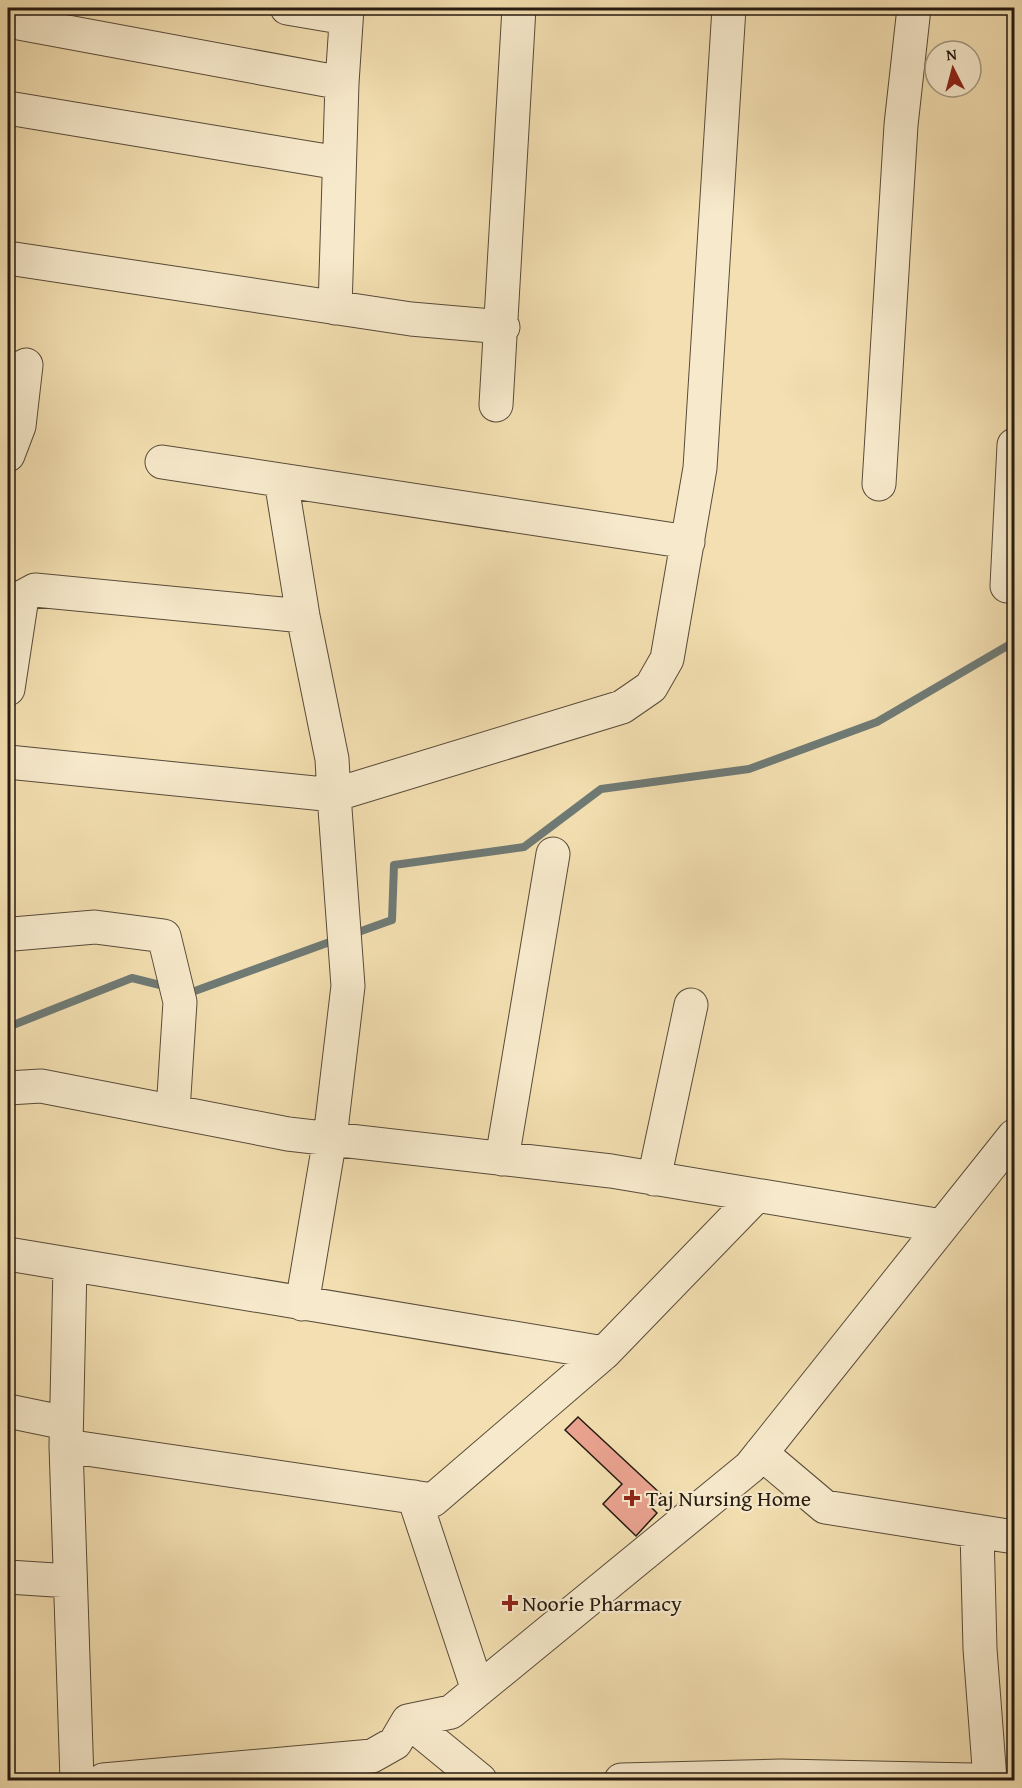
<svg xmlns="http://www.w3.org/2000/svg" width="1022" height="1788" viewBox="0 0 1022 1788" font-family="'Gentium Book Plus',serif">
<style>
.lines{fill:none;stroke-linecap:round;stroke-linejoin:round}
.stream{stroke:#6f7a75;stroke-width:8}
.building{fill:#eaa390;stroke:#251a11;stroke-width:1.5}
.minor-casing{stroke:#584b39;stroke-width:35}
.minor{stroke:#f7eacc;stroke-width:33}
.poi-dot{fill:#8f2418;stroke:#f7eacc;stroke-width:2}
.labels{text-anchor:middle;stroke-width:4.5;stroke-linejoin:round;paint-order:stroke}
.poi-label{font-size:22px;fill:#251a11;stroke:#f7eacc;text-anchor:start}
</style>
<rect width="100%" height="100%" fill="#f3dfb1"/>
<filter id="stains"><feTurbulence type="fractalNoise" baseFrequency=".00333" numOctaves="4"/><feColorMatrix values="0 0 0 0 .2 0 0 0 0 .09 0 0 0 0 .02 0 0 0 .5 -.17"/></filter>
<radialGradient id="worn" r=".72"><stop offset=".6" stop-color="#630" stop-opacity="0"/><stop offset="1" stop-color="#630" stop-opacity=".3"/></radialGradient>
<g class="lines">
<path class="stream" d="M350 935 392 920 394 865 524 847 601 789 749 769 877 722 1014 642
M186 991 192 992 338 939
M8 1027 132 978 168 987"/>
</g>
<path class="building" d="M578 1417 663 1496 652 1508 657 1513 636 1536 603 1504 622 1484 565 1430Z"/>
<g class="lines">
<defs>
<path id="minor" d="M287 8 346 18
M8 21 342 83
M8 108 339 163
M8 258 411 319 503 327
M335 308 342 83 347 8
M496 405 519 8
M8 455 19 426 26 365
M162 462 688 542
M879 484 901 125 914 8
M1007 586 1014 445
M8 689 22 597 35 590 303 616
M8 762 334 795 332 759 303 616 281 480
M8 932 13 934 95 927 164 936 180 1002 173 1111
M8 1088 41 1086 288 1134 611 1171 942 1226
M502 1159 553 854
M654 1179 691 1005
M8 1254 604 1353 756 1196
M70 1265 66 1446 433 1500 604 1353
M302 1304 330 1138 348 986 334 795 622 707 651 687 667 659 700 468 729 8
M8 1411 66 1423
M66 1446 77 1780
M761 1453 825 1507 1014 1537
M414 1497 478 1690
M977 1531 980 1649 990 1780
M8 1577 70 1581
M408 1721 480 1780
M103 1780 372 1756 395 1743 408 1721 451 1712 750 1467 1014 1136
M621 1780 781 1776 972 1780"/>
</defs>
<use href="#minor" class="minor-casing"/>
<use href="#minor" class="minor"/>
</g>
<g class="poi-dot">
<path d="M629 1489h6v6h6v6h-6v6h-6v-6h-6v-6h6z"/>
<path d="M507 1594h6v6h6v6h-6v6h-6v-6h-6v-6h6z"/>
</g>
<g class="labels">
<g class="poi-label">
<text x="646" y="1506">Taj Nursing Home</text>
<text x="522" y="1611">Noorie Pharmacy</text>
</g>
</g>
<rect width="1022" height="1788" fill="none" stroke="#f3dfb1" stroke-width="30"/>
<rect x="9" y="9" width="1004" height="1770" fill="none" stroke="#251a11" stroke-width="3"/>
<rect x="15" y="15" width="992" height="1758" fill="none" stroke="#251a11" stroke-width="1.5"/>
<g transform="translate(953 69) rotate(354)"><circle r="28" fill="#f7eacc" stroke="#a39781" stroke-width="1.5"/>
<path d="M0-4.5L10 22L0 15L-10 22Z" fill="#8f2418"/>
<text y="-9" font-size="16" font-weight="bold" text-anchor="middle" fill="#251a11">N</text>
</g>
<rect width="100%" height="100%" filter="url(#stains)"/>
<rect width="100%" height="100%" fill="url(#worn)"/>
</svg>
